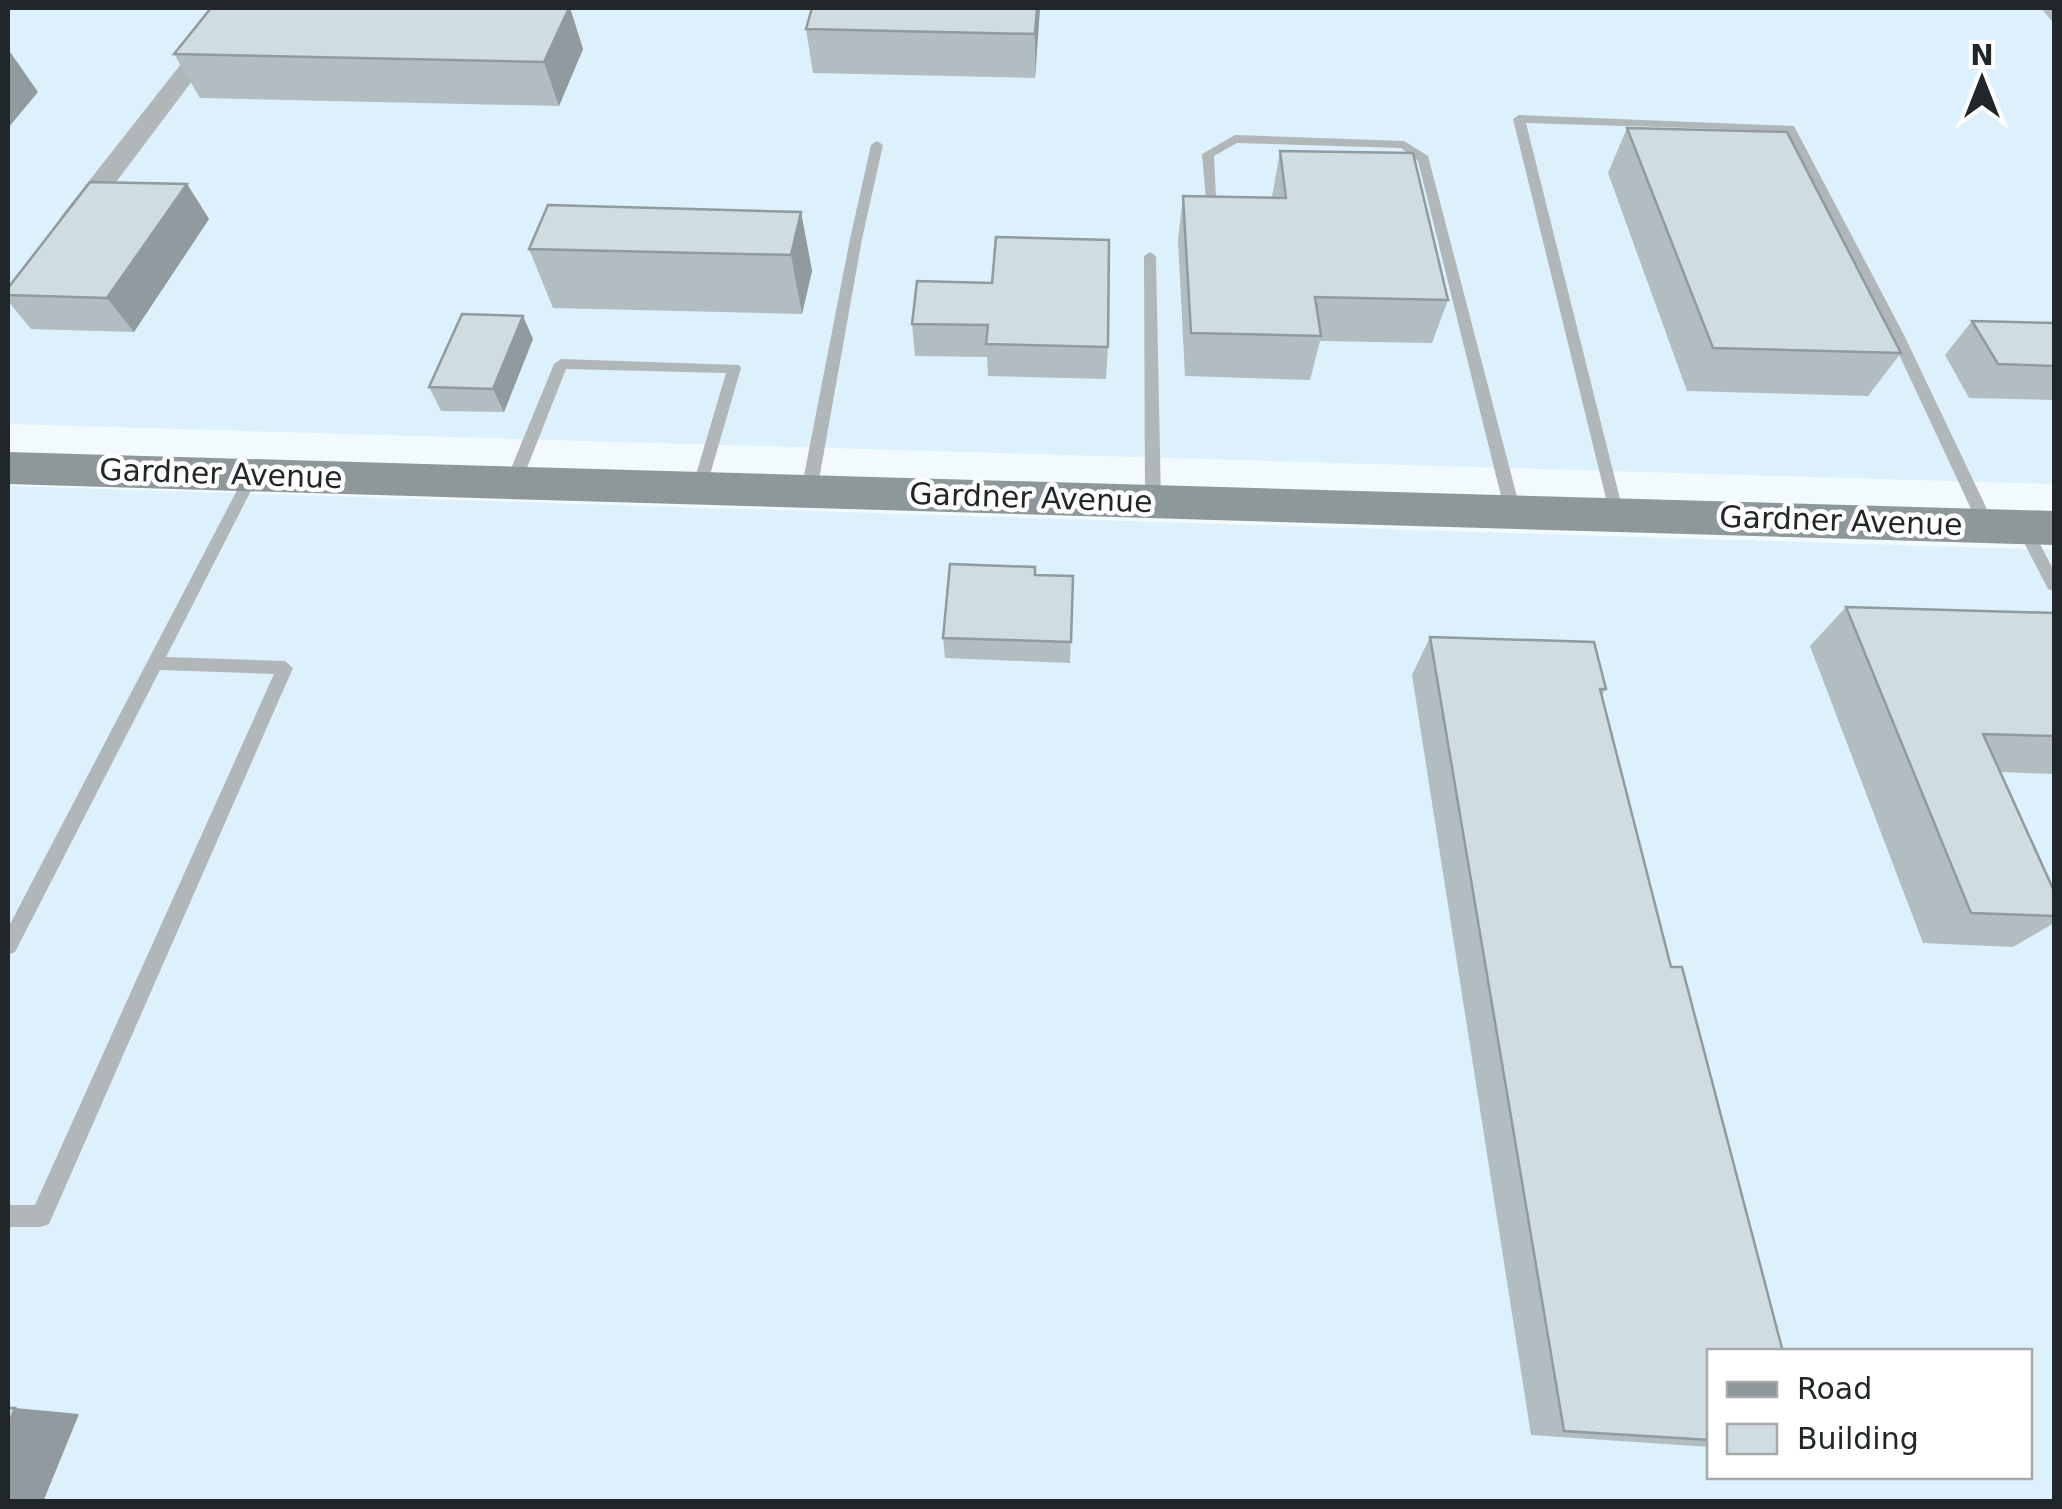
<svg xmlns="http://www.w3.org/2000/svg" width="2062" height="1509" viewBox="0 0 2062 1509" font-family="'DejaVu Sans',sans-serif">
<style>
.built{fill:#dcf1fb;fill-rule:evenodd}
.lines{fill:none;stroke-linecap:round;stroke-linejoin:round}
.lane{fill:#b1b7b9;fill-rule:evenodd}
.street{fill:#b1b7b9;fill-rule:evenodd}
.secondary{fill:#8e979a;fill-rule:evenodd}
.wall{fill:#b2bdc2}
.shaded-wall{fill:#919a9e}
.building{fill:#cfdce2;stroke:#919a9e;stroke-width:2.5}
.labels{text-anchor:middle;stroke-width:9;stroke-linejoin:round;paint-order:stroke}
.street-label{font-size:30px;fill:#212628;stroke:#fff}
</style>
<rect width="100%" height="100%" fill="#f2fafe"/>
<path class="built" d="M8 8H2054V484L8 424Z
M8 486 2054 550V1501H8ZM1710 1352H2030V1476H1710Z"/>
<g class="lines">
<path class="lane" d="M1519 115 1794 126 1904 335 1995 526 1992 530H1982L1979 526 1890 335 1786 131 1526 123 1624 515 1616 521 1611 519 1513 119Z
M1235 135 1404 141 1428 156 1521 512 1518 516H1508L1505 512 1418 161 1401 148 1237 143 1214 156 1216 197 1206 200 1202 154Z
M877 141 883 145 862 239 817 491 809 497 801 491 850 239 871 145Z
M1150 252 1156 256 1161 502 1153 508 1145 502 1144 256Z
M561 359 739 365 741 368 705 492 700 493 692 488 726 373 566 369 521 483 513 488 508 487 505 483 554 364Z
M252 470 259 475 166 657 285 661 293 668 49 1224 41 1227H8V1205H35L274 674 160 670 15 952 8 955V928L245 475Z
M2024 521 2029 523 2054 571V591L2048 589 2016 527Z"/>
<path class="street" d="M225 8H247L83 226H63L59 220 63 214Z"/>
<path class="secondary" d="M8 452 2054 511V545L8 484Z"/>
</g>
<path class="wall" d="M569 8H570L583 49 559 106 200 98 174 54Z
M812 8H1040L1035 78 813 73 806 29Z
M2041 8H2054V24Z
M1627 128 1901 353 1868 396 1687 391 1608 173Z
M1280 151 1448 300 1432 343 1320 341 1310 380 1185 376 1178 240 1183 196 1272 197Z
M187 184 209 219 134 332 31 329 8 301V288Z
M801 212 812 271 802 314 553 308 529 249Z
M917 281 1108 347 1106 379 988 376 987 357 915 356 912 324Z
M1972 321 2054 323V400L1969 398 1945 355Z
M533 339 504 412 441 411 429 387Z
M1035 575 1073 576 1070 663 945 658 943 638Z
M1846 607 2054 613V774L2000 772 2054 891V923L2013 947 1923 943 1810 646Z
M1430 637 1606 689 1601 696 1710 1352V1447L1531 1435 1412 675Z"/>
<path class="shaded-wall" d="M569 8H570L583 49 559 106 544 62Z
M1037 8H1040L1035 78V34Z
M8 49 38 92 8 128Z
M187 184 209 219 134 332 107 298Z
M801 212 812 271 802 314 791 255Z
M523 316 533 339 504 412 493 389Z
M15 1408 79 1414 43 1502H8V1426Z"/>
<path class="building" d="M211 8H569L544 62 174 54Z
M812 8H1037L1035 34 806 29Z
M1627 128 1787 132 1901 353 1713 348Z
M1280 151 1413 153 1448 300 1315 297 1321 336 1191 333 1183 196 1286 198Z
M90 182 187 184 107 298 8 295V288Z
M548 205 801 212 791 255 529 249Z
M996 237 1109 240 1108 347 986 344 988 325 912 324 917 281 992 283Z
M462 314 523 316 493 389 429 387Z
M1972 321 2054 323V366L1998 364Z
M950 564 1035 567V575L1073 576 1071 642 943 638Z
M1846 607 2054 613V736L1983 734 2054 891V916L1971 913Z
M1430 637 1594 642 1606 689H1600L1671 967H1682L1783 1352H1710V1440L1564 1431Z
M8 1408H15L8 1426Z"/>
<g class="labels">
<g class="street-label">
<text transform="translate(221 474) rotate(2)" y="10">Gardner Avenue</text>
<text transform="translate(1031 498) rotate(2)" y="10">Gardner Avenue</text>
<text transform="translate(1841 521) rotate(2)" y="10">Gardner Avenue</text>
</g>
</g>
<rect width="2062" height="1509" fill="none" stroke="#212628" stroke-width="20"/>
<rect x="1707" y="1349" width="325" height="130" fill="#ffffff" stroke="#a6a8a9" stroke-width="2.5"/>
<rect x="1727" y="1382" width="50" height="15" fill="#8e979a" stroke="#a6a8a9" stroke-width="2.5"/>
<text x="1797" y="1399" font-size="30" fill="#212628">Road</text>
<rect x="1727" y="1424" width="50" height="30" fill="#cfdce2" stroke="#a6a8a9" stroke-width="2.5"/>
<text x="1797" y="1449" font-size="30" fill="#212628">Building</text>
<g transform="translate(1982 80)" stroke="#ffffff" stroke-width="8" paint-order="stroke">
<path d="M0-8L18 38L0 25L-18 38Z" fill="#212628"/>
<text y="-15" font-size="28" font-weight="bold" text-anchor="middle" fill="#212628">N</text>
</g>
</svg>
